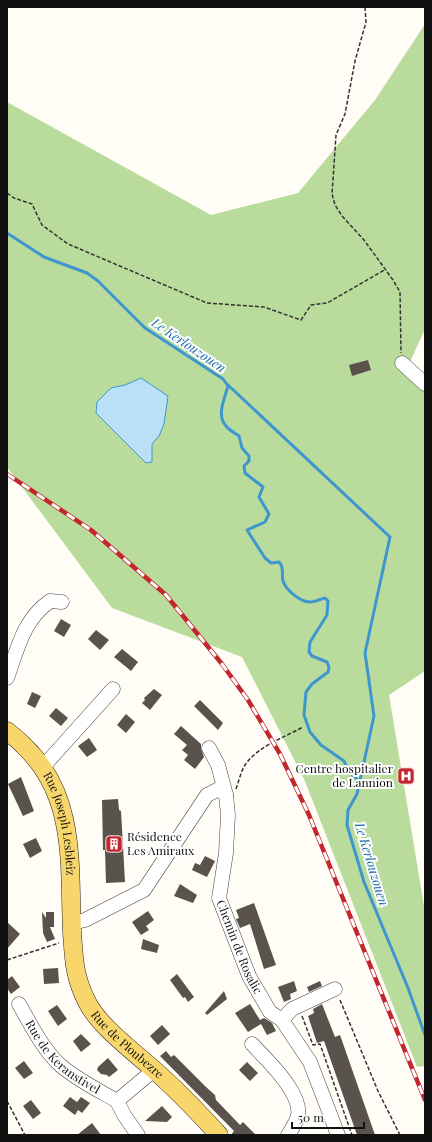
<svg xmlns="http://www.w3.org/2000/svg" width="432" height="1142" viewBox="0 0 432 1142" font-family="'Playfair Display',serif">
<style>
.forest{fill:#b9dc9c}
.water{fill:#b9e0f7;stroke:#3f96cf}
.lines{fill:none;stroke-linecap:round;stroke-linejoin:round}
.stream{stroke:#3f96cf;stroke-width:3}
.building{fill:#5a524d}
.minor-casing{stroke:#444;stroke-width:15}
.major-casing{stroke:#222;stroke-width:19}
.path{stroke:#333;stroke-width:1.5;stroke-dasharray:4 2;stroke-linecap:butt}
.minor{stroke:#fff;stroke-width:14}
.major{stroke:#f9d66b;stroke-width:18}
.rail-casing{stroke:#c4262e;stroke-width:4.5}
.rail{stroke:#fff;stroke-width:3;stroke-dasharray:9;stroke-linecap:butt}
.labels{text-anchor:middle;stroke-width:4;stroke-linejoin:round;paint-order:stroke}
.poi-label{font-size:12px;fill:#111;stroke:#fff;text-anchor:end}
.street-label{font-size:12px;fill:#111;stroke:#fff}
.water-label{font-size:13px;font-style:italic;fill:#1768a6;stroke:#fff}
</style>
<rect width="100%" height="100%" fill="#fffdf5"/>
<path class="forest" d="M425 24V329L410 362 425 378V671L389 695 425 912V1066L417 1067 304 779 242 657 112 608 7 467V102L211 215 298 193 375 100Z"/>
<path class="water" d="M141 378 168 396 164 424 159 436 152 444V462L146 463 96 413 97 402 111 388 125 385Z"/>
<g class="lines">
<path class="stream" d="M7 233 44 257 87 273 98 281 145 328 223 379 228 386C225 397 216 416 226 426 229 430 235 433 239 436L242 448 249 456V461L244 466 245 473 263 487 259 497 269 514 265 522 247 530 265 558 271 563 279 562C285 568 281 574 283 581 286 590 300 602 310 602 315 602 320 599 325 598L328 601 327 615 310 642 309 652 312 656 327 662 329 667 328 672 312 684 306 692 304 715 310 732 321 745 344 761 349 772 359 781
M228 385 390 537 365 653 374 716 357 794 348 810 347 825 364 882 408 988 425 1035"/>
</g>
<path class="building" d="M368 360 371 370 352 376 349 365Z
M61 619 71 625 64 637 54 631Z
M96 630 109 640 100 650 88 639Z
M122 649 138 662 131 671 114 657Z
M154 689 162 695 150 710 142 703 145 700 144 698Z
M32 692 41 696 35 708 27 704Z
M200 700 223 723 218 730 194 706Z
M56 708 68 718 61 726 49 716Z
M126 714 135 722 126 733 117 725Z
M181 726 201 744V748L204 757 195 769 184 760 188 755 182 750 187 745 174 734Z
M89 738 97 750 87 757 78 746Z
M21 777 34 811 23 816 8 784Z
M118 799 119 810 121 811 125 882 106 883 105 850H103L102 800Z
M36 838 42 851 30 858 23 844Z
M205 856 215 861 207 877 192 870 195 863 200 865Z
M180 884 197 895 193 903 174 896Z
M254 903 276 965 264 969 250 924 240 928 236 919 239 918 236 910Z
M148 911 154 920 146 926 149 930 141 935 132 922Z
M42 912 46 918V912H54V927H50L55 939 47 942 43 933Z
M7 922 20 934 7 949Z
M143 939 159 945 157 953 141 949Z
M58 968 59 983 44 984 43 969Z
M177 974 194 997 188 1002 185 997 183 998 170 980Z
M12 976 20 987 11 994 7 988V980Z
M294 981 297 991 290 994 291 999 284 1002 278 987Z
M320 981 322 986 309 992 307 987Z
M224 991 227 999 207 1015 205 1013Z
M250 1004 260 1020 264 1018 272 1023 276 1031 267 1035 261 1024 248 1032 235 1013Z
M322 1004 335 1037 340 1035 375 1135H357L324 1041 317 1043 308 1016 314 1013 313 1009Z
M57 1005 67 1019 58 1026 48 1011Z
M162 1025 170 1034 158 1045 150 1036Z
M81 1034 91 1044 81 1052 73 1041Z
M166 1051 171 1057 174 1055 206 1087 215 1095 216 1100 240 1125 243 1122 256 1135H231L234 1131 160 1056Z
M108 1058 118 1070 109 1077 107 1075 101 1074 97 1070 98 1067Z
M24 1061 33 1073 24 1079 15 1068Z
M247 1062 258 1073 250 1081 239 1070Z
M70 1097 77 1102 81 1097 90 1103 82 1113 78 1110 75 1115 63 1106Z
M31 1100 41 1113 33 1119 23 1106Z
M162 1106 172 1117 167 1122 145 1121Z
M92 1123 101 1135H77Z"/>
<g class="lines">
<defs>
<g id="minor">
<path d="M402 363 425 384"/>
<path d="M7 678C18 648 23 620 50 601L62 602"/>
<path id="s1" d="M209 748 218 765 226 795 228 815 226 853 219 898 249 976 270 1012 282 1020"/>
<path d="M42 768 113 689"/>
<path d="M72 923 85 920 144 890 207 795 219 789 226 795"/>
<path d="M335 989 292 1009 282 1020 310 1062 338 1135"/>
<path id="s2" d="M19 1004C31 1025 42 1048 60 1065 76 1079 98 1090 117 1101"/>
<path d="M252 1044C267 1060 306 1096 297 1119 295 1124 291 1130 288 1135"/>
<path d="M138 1135 124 1115 117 1101 154 1070"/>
</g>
<g id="major">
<path id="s3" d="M7 731C13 736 20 741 25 747 77 797 69 867 72 932 74 960 74 976 87 1002 99 1026 133 1051 153 1069 176 1089 198 1112 219 1135"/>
</g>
</defs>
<use href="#minor" class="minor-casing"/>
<use href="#major" class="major-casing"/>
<path class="path" d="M365 7 366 22 355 61 345 114 336 135 332 194 335 205 342 216 364 240 393 280 400 292 401 353
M7 193 14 198 32 204 42 225 68 244 207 303 264 307 301 320 311 305 327 303 386 269
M236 789C239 781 241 771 245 765 258 746 285 737 303 727
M7 960 59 943
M340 1000 378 1091 400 1135
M302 1016 313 1045 320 1044 352 1135
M7 1101 25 1135"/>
<use href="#minor" class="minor"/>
<use href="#major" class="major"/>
<defs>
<path id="rail" d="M7 474 91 530 166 595 222 664 248 700 280 754 309 815 425 1100"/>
</defs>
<use href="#rail" class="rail-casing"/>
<use href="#rail" class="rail"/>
</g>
<defs>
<symbol id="hospital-square" viewBox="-11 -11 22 22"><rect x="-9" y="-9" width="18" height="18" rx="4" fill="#c4262e" stroke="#fff"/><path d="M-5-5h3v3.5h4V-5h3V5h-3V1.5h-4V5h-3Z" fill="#fff"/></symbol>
<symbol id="building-square" viewBox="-11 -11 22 22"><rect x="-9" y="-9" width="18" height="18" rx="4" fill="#c4262e" stroke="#fff"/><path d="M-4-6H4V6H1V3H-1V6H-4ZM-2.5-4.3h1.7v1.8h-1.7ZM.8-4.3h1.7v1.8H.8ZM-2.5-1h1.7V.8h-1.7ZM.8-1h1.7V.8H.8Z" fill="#fff"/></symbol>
</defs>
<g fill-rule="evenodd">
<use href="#hospital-square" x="396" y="766" width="20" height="20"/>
<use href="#building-square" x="104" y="834" width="20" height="20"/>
</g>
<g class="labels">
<g class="poi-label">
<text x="393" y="773">Centre hospitalier<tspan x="393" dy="14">de Lannion</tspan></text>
<text x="127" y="841" text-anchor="start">Résidence<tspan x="127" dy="14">Les Amiraux</tspan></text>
</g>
<g class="street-label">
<text dy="4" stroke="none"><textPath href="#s3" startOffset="111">Rue Joseph Lesbleiz</textPath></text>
<text dy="4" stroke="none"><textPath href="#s1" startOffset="207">Chemin de Rosalic</textPath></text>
<text dy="4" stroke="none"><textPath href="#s3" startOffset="352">Rue de Ploubezre</textPath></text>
<text dy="4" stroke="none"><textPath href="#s2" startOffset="70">Rue de Keranstivel</textPath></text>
</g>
<g class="water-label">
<text transform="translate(189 345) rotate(34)" y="5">Le Kerlouzouen</text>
<text transform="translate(372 864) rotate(73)" y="5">Le Kerlouzouen</text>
</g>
</g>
<rect width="432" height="1142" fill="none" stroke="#111111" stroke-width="16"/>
<path d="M292 1122v6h72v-6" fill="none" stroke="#111111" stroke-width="2"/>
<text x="298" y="1122" font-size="12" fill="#111111" stroke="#ffffff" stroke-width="3" paint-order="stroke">50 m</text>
</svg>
